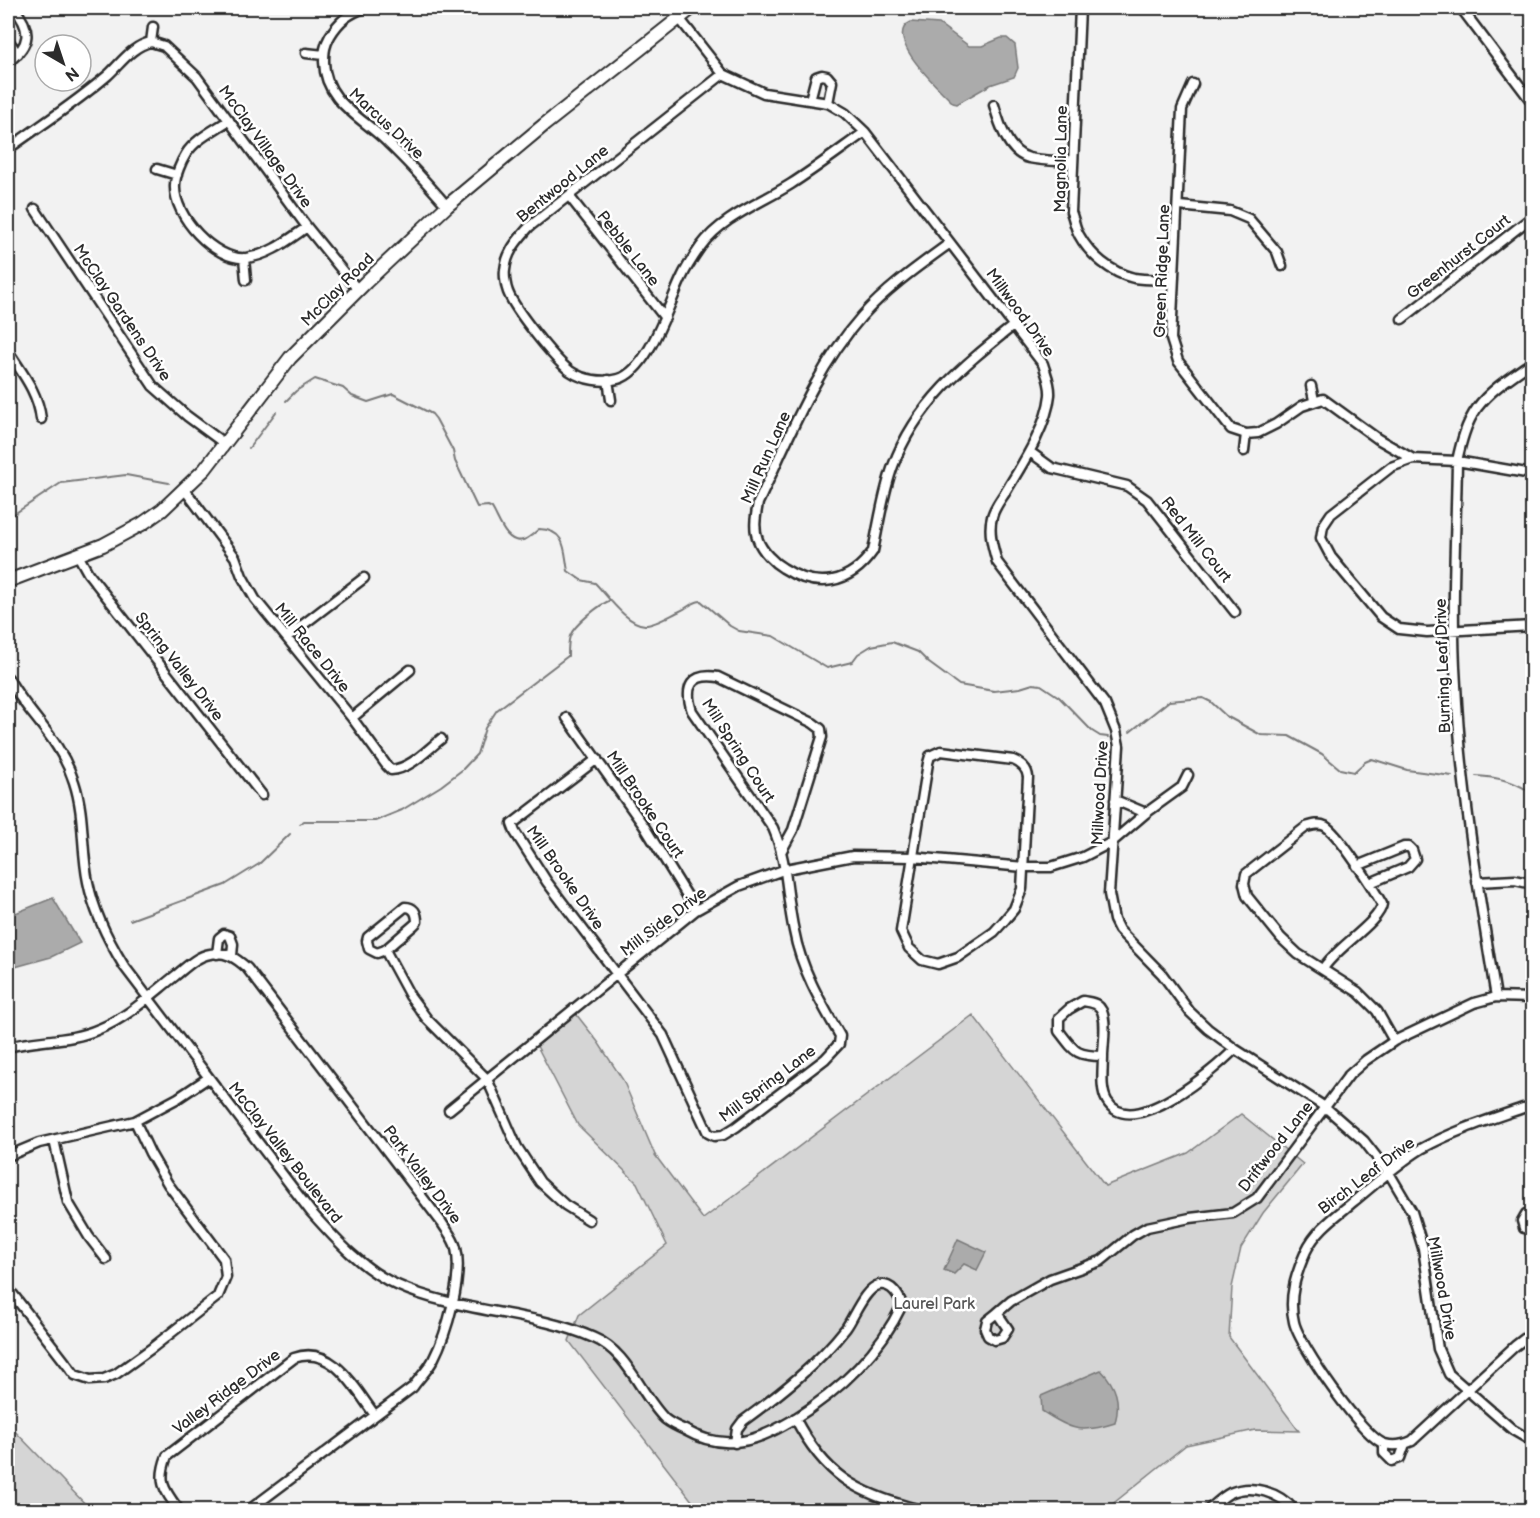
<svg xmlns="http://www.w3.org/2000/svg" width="1540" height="1518" viewBox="0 0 1540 1518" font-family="'Balsamiq Sans',sans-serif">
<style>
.green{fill:#d5d5d5;stroke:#808080;stroke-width:1.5}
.water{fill:#ababab;stroke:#787878;stroke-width:1.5}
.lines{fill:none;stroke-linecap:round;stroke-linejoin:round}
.stream{stroke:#787878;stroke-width:2}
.minor-casing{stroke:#2b2b2b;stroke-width:13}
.secondary-casing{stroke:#2b2b2b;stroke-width:16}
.minor{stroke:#fff;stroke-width:8}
.secondary{stroke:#fff;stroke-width:12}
.labels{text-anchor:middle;stroke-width:5;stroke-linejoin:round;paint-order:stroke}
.street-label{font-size:16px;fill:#2b2b2b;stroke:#fff}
.park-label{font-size:16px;fill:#565656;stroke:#fff}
</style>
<rect width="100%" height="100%" fill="#f2f2f2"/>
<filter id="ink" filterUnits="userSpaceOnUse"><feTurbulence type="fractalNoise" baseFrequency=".0167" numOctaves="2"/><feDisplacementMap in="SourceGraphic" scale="12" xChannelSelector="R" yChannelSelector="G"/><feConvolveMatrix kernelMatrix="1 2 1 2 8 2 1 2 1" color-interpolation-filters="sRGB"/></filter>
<g filter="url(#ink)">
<path class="green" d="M576 1014 598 1042 623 1080 655 1155 703 1219 973 1015 1105 1186 1188 1153 1241 1114 1303 1164 1263 1213 1241 1248 1232 1287 1229 1337 1299 1431 1255 1430 1186 1445 1105 1510H699L569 1341 579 1315 667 1245 637 1183 578 1125 537 1046Z
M8 1424 91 1510 8 1509Z"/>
<path class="water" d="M911 22 939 24 969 46H982L1001 38H1007L1015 45 1018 68 1014 77 990 85 957 104 953 103C942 91 880 36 911 22Z
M53 898 80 943 51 957 8 969V916Z
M958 1239 986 1252 977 1270 964 1264 954 1274 944 1270Z
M1101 1370C1116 1386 1121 1401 1115 1423 1081 1434 1071 1430 1042 1411L1041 1396Z"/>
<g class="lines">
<path class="stream" d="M286 401 296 391 315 379 343 388 352 396 368 402 393 394 432 414 436 419 453 451 455 461 477 507 488 506 492 508C499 519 506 545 523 540 529 539 534 533 539 529 567 530 564 551 568 571L581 580 595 583C607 595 626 624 645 625 655 625 671 615 680 611 688 608 691 602 701 601L730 626 739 631 773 636 827 668 852 662 858 654 871 646 892 642 918 652 929 663 959 685 994 691 1020 688 1033 684 1041 685 1059 697 1092 731 1100 736 1108 737
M249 448 276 412
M8 518 61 483 126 475 169 483
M1130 732 1169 701 1203 698 1211 702 1226 716 1261 735 1289 736 1322 754 1340 769 1354 772 1365 762 1372 759 1407 770 1452 776
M1476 776C1496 777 1517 781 1532 794
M300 824 304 821H375L402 810 441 786 462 770 477 754 485 728 497 710 568 656C568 650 568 642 570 636 574 625 600 604 611 600
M130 920 225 885 259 864 290 834"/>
<defs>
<path id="minor" d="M365 8C349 13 339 21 330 36 325 45 324 51 324 62 325 102 362 117 387 142 408 162 428 184 447 206
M1080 8 1071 212C1074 219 1075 228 1079 235 1090 255 1111 273 1134 278 1146 280 1160 279 1173 280
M1461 8 1532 102
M679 18 723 74 764 93 828 103 845 113 865 132 1043 364C1046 374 1051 384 1050 395 1047 426 1023 463 1008 488 1003 497 994 507 992 517 988 532 993 548 997 562L1105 704 1116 731 1119 746 1109 894 1114 920 1119 930 1162 974 1190 1012 1208 1029 1235 1049 1325 1107 1364 1141 1389 1173 1412 1212 1423 1248 1438 1349 1449 1374 1513 1430 1532 1441
M8 40 18 54
M151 42 164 46 197 77 307 227 358 290
M151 42 153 27
M306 53 324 55
M8 62C31 45 32 30 14 8
M723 74 529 227C517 241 507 251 505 270 504 276 506 287 508 292 515 310 554 359 570 371 583 380 603 383 618 379 649 371 669 303 682 277 687 266 694 256 701 246 722 217 761 203 791 184 816 168 841 149 865 132
M1193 84 1182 109 1171 339 1178 361 1231 429 1246 434 1258 433 1276 424 1302 406 1323 399 1378 439 1413 459
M810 100 816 77 822 75 827 76 832 82 828 103
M994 105C999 123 1008 153 1029 158 1043 161 1058 161 1072 162
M229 120C215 130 195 139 186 154 181 162 175 176 175 185 173 216 215 261 246 258 270 255 288 240 307 227
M8 149C41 125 77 102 108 75 121 63 132 46 151 42
M157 169 177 175
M569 196 665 318
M1179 206 1230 211 1249 219 1277 252 1282 266
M35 209 153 386 187 416 225 444
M950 243C920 265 888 287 862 316 815 369 788 440 758 503 756 515 753 528 758 540 762 551 773 562 783 568 817 590 850 584 873 551 879 523 883 493 893 466 916 403 964 365 1014 325
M244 258 246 280
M1402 319 1532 217
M8 351C22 373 38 392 41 419
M608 380 611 400
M1311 386 1314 400
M1244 451 1246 434
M1030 452 1052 468 1127 486 1147 500 1235 612
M1532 474 1457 461 1413 459 1391 467 1331 514 1323 526 1321 538 1331 557 1381 617 1399 629 1427 632 1532 626
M185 490 235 557 242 576 255 599 352 718 387 766 391 770C410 769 427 750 441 739
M78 555 88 573 262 795
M287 637 364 578
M8 678C29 716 60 738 74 782 85 815 81 849 88 882 94 913 108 940 124 966L311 1212C336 1240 363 1270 397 1285 459 1313 533 1311 594 1338 628 1352 640 1394 665 1419 670 1423 678 1427 685 1430 699 1438 715 1443 732 1442 753 1442 774 1431 791 1421 838 1392 878 1356 902 1305 899 1295 891 1283 879 1285 865 1288 854 1317 846 1328 817 1365 780 1394 743 1421L737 1429 735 1443
M352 718 410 670
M567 718 644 826 696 910
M941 751 1013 760C1021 763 1027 768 1028 777L1022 889 1014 909 1004 921 994 932 958 957 938 964 922 960 909 948 901 931 928 763 930 756Z
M597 759 512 824 515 832 547 882 663 1035 708 1133 714 1136 723 1135 736 1127 825 1059 839 1044 840 1036C821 1003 801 969 794 931 786 896 788 862 773 828L692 711C684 687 691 673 718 677L813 723 821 729 822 737 793 830 782 850
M1115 800 1146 813
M1357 866 1404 847H1409L1412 850 1415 859 1408 867 1370 883
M1477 882 1515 880 1532 884
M405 907C414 907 417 913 417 922L414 925 385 950 377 953 369 949 367 941 368 937Z
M385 950 410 996 427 1019 487 1079 517 1147 540 1182 565 1205 589 1220
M217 954 219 938 224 934 230 936 233 944 232 956
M1323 969C1334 949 1380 922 1382 904 1373 888 1339 834 1325 826 1319 823 1313 825 1306 827L1246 874 1244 884 1247 896 1281 938 1298 954 1358 992 1377 1011 1394 1041
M1496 997C1479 894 1461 790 1456 685 1451 611 1456 535 1457 461 1461 443 1466 423 1477 408 1491 389 1514 375 1532 362
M1083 1001C1087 1002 1093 1002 1097 1005 1109 1012 1103 1043 1103 1056 1076 1056 1075 1052 1059 1031V1018L1069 1009Z
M8 1047C37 1039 70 1042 99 1029 127 1018 151 995 175 976 185 968 197 956 210 954 226 951 236 958 247 968L442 1223C447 1231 454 1239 456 1248 463 1278 447 1333 433 1360 428 1370 419 1378 413 1387L249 1510
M1103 1056C1103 1070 1100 1089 1107 1101 1132 1142 1215 1069 1235 1049
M1532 1107 1523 1108C1488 1120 1453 1131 1421 1149 1397 1164 1375 1184 1353 1202 1335 1217 1316 1230 1306 1251 1296 1274 1288 1297 1294 1322 1299 1345 1364 1439 1385 1444 1395 1447 1403 1445 1412 1441L1515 1346 1532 1333
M449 1110 696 910 739 886 786 869 853 856 912 857 1024 867H1051L1083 857 1112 842 1146 813 1182 787 1188 775
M54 1140 68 1202 89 1237 106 1259
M8 1156 39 1143 135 1121 178 1098 208 1078
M1532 1214H1526L1522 1221 1524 1228 1532 1230
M8 1288 75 1375 90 1380 104 1379 116 1374 152 1348 218 1296 226 1277 224 1259 168 1184 150 1153 135 1121
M997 1313 1011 1301 1050 1279 1101 1261 1133 1235 1147 1227 1190 1218 1233 1213 1257 1198 1349 1075 1366 1060 1394 1041 1474 1003 1496 997 1532 998
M997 1313 1008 1329 1002 1338 995 1340 988 1336 985 1329 987 1321Z
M795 1418C825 1476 856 1493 917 1509
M1384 1444V1453L1392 1461 1400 1458 1405 1444
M179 1510C164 1490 157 1482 167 1456L294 1358C333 1344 355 1389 375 1415
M1208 1510C1215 1505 1222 1497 1230 1493 1252 1483 1280 1493 1294 1510"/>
<path id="secondary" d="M8 581 103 545 142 524 162 510 205 469 290 358 366 282 447 206 544 125 692 8"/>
</defs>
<use href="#minor" class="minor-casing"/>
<use href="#secondary" class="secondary-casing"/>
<use href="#minor" class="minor"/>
<use href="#secondary" class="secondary"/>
</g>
</g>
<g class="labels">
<g class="street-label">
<text transform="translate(387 123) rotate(43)" y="6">Marcus Drive</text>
<text transform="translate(266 146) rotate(54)" y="6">McClay Village Drive</text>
<text transform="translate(1060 159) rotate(-89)" y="6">Magnolia Lane</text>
<text transform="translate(562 183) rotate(-39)" y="6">Bentwood Lane</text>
<text transform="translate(629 248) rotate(52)" y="6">Pebble Lane</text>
<text transform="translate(1458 256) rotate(-38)" y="6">Greenhurst Court</text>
<text transform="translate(1161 271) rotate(-88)" y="6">Green Ridge Lane</text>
<text transform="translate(337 289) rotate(-45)" y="6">McClay Road</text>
<text transform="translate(123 312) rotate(56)" y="6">McClay Gardens Drive</text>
<text transform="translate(1021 312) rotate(54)" y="6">Millwood Drive</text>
<text transform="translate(765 457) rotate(-66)" y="6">Mill Run Lane</text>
<text transform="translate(1197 539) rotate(52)" y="6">Red Mill Court</text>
<text transform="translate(313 647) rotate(51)" y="6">Mill Race Drive</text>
<text transform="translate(180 666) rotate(52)" y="6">Spring Valley Drive</text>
<text transform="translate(1442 666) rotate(-92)" y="6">Burning Leaf Drive</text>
<text transform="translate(739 750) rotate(57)" y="6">Mill Spring Court</text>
<text transform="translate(1099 793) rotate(-87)" y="6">Millwood Drive</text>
<text transform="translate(646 804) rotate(56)" y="6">Mill Brooke Court</text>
<text transform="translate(566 877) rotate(55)" y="6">Mill Brooke Drive</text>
<text transform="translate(663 921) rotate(-37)" y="6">Mill Side Drive</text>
<text transform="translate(767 1083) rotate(-37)" y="6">Mill Spring Lane</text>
<text transform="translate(1275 1146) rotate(-52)" y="6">Driftwood Lane</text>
<text transform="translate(286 1152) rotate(52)" y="6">McClay Valley Boulevard</text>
<text transform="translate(423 1174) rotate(53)" y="6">Park Valley Drive</text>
<text transform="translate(1366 1175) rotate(-37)" y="6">Birch Leaf Drive</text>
<text transform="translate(1443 1288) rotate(80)" y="6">Millwood Drive</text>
<text transform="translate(226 1391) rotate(-37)" y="6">Valley Ridge Drive</text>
</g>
<g class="park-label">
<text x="934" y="1309">Laurel Park</text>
</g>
</g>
<rect width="1540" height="1518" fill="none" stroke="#fff" stroke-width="30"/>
<rect x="15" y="15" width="1510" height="1488" fill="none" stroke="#2b2b2b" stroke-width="2" filter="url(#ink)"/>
<g transform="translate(63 63) rotate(141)"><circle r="28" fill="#ffffff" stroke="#aaaaaa" stroke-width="1.5"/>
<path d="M0-4.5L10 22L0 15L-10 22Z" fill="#2b2b2b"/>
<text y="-9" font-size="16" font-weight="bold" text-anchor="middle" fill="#2b2b2b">N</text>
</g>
</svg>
